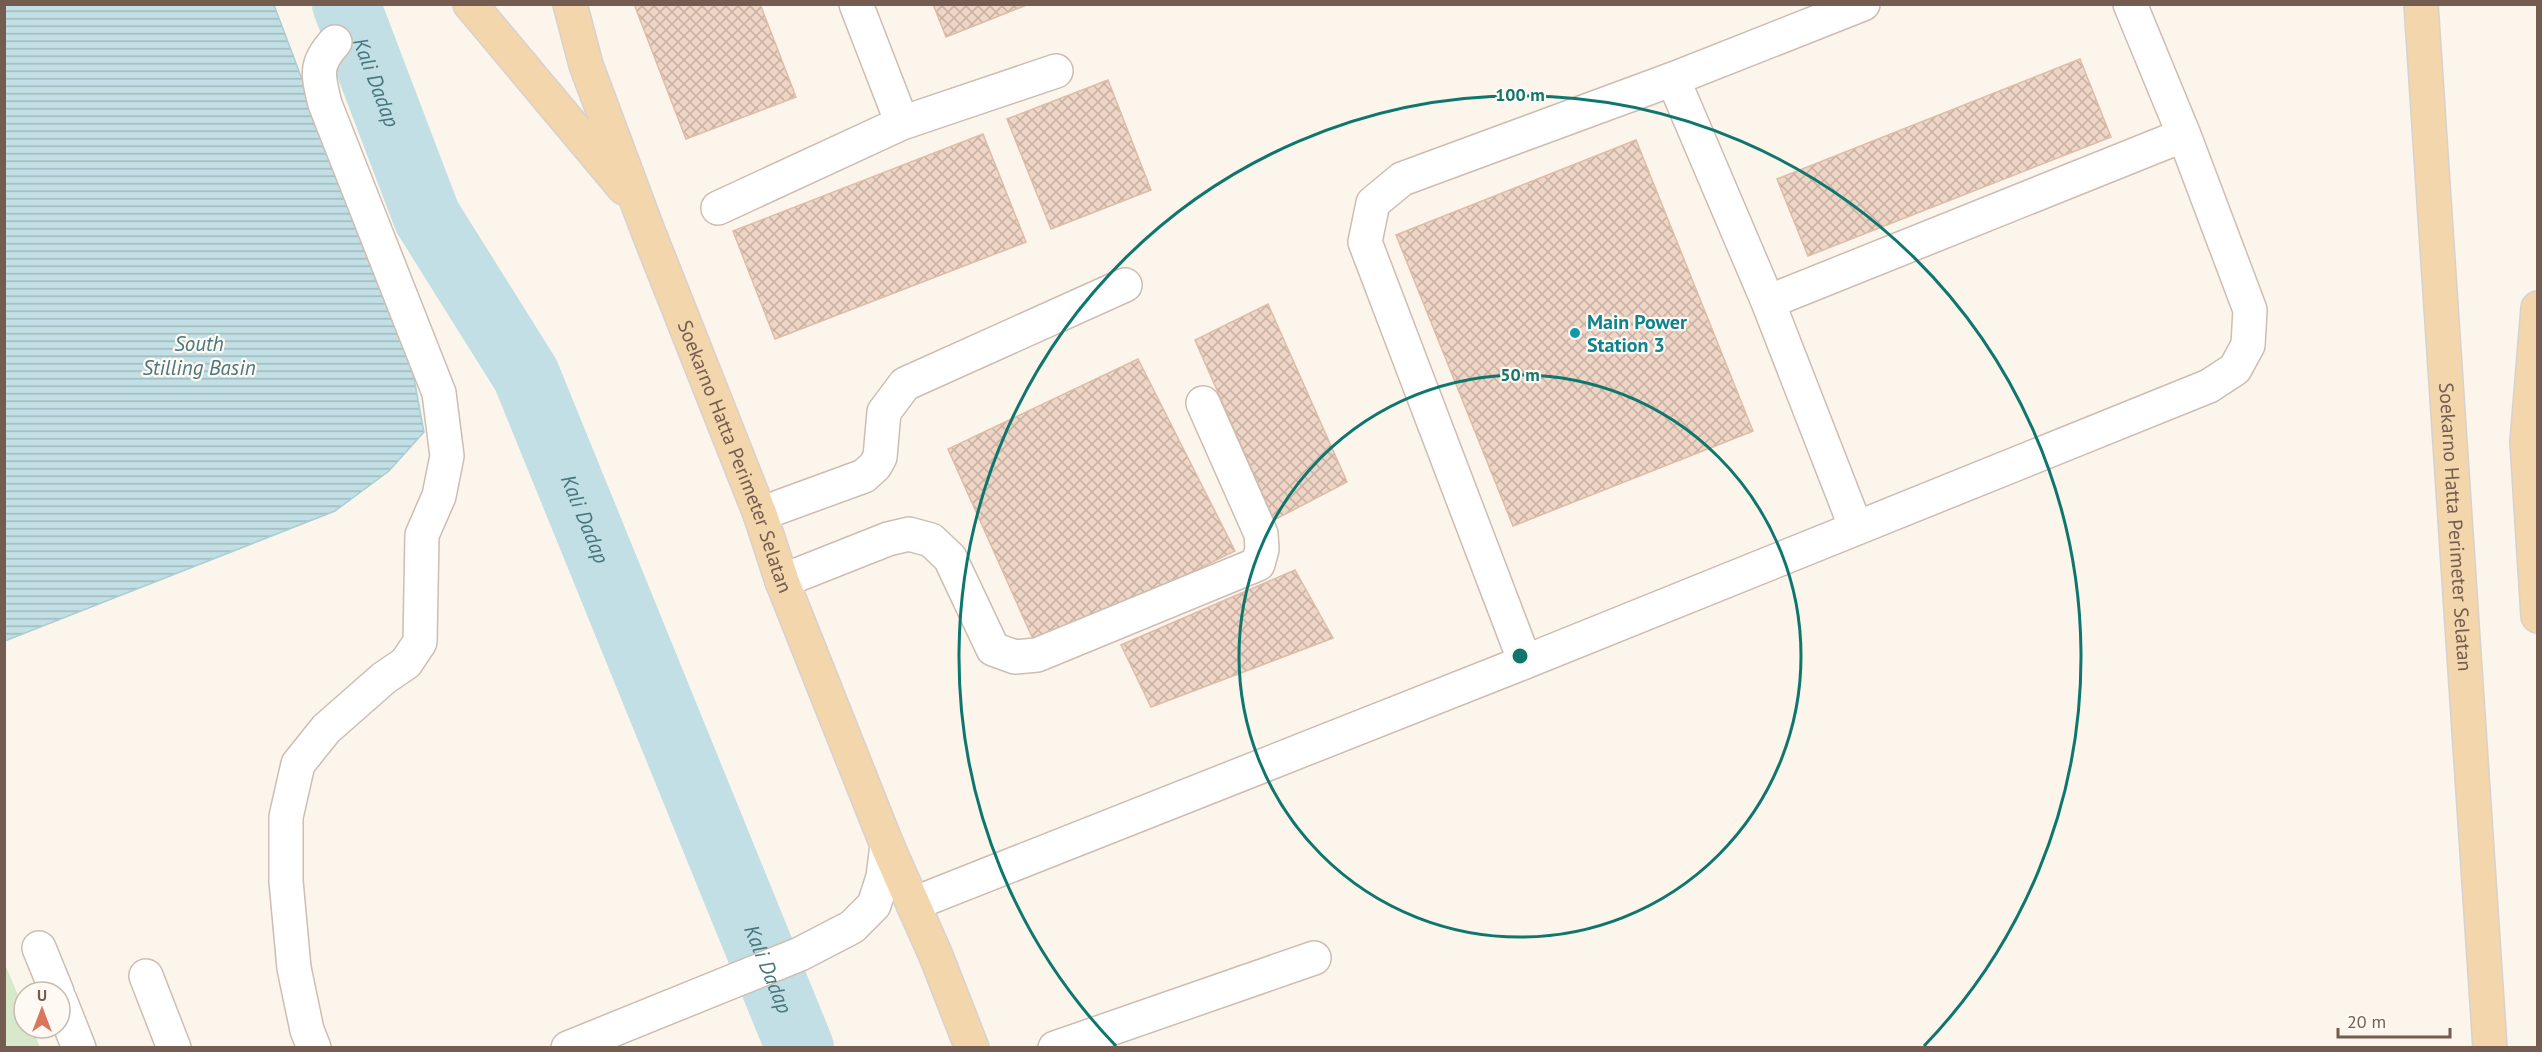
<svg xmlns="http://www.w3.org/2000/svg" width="2542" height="1052" viewBox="0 0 2542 1052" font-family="'PT Sans',sans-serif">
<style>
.green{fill:#d7e8cb}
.water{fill:url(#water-rules);stroke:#a9cfd4;stroke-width:1.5}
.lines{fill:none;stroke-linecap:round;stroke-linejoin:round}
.river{stroke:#c1dfe4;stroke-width:68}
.building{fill:url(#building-cross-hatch);stroke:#dfbca8;stroke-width:1.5}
.minor-casing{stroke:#cdbdb2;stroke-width:36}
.major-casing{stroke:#d8d1ce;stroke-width:36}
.minor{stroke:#fff;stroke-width:33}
.major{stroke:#f3d6ab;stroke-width:33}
.ring{fill:none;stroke:#0f766e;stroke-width:3}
.culture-dot{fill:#0f9aa8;stroke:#fef9f2;stroke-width:2}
.labels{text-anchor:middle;stroke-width:4.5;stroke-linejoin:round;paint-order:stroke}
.culture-label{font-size:20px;font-weight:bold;fill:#0d838f;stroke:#fef9f2;text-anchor:start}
.street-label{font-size:20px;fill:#755c50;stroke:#fef9f2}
.water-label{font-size:21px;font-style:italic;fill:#48777f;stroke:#fef9f2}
.centre{fill:#0f766e;stroke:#fef9f2;stroke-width:3}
.ring-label{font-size:18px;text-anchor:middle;font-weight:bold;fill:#0f766e;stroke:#fef9f2;stroke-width:4.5;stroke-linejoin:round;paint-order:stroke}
</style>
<defs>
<pattern id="water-rules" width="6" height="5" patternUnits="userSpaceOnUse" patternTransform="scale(1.5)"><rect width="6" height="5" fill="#c1dfe4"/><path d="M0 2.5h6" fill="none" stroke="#a1b8bb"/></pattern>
<pattern id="building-cross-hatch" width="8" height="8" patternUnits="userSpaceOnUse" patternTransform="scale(1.5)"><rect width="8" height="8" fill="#eed5c6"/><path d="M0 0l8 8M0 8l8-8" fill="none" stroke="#c5b0a3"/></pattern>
</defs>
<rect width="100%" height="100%" fill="#fbf5ec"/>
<path class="green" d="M4 962 24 1009V1028H32L40 1047H5Z"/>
<path class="water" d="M5 5H274L413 373 424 432 389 471 335 511 5 641Z"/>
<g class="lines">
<path class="river" id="s1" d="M346 4 427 217 526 375 800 1048"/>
</g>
<path class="building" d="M634 4H760L796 97 686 139Z
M933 4H1029L946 37Z
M2080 59 2111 137 1808 256 1777 179Z
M1108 80 1151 190 1051 229 1007 119Z
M983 134 1026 242 775 339 733 231Z
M1636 140 1753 431 1513 526 1396 235Z
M1268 304 1347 482 1274 520 1195 340Z
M1138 359 1235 551 1037 648 948 449Z
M1295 570 1333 638 1151 707 1121 645Z"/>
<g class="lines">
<defs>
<path id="minor" d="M856 4 902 123
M1673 79 1768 302 1856 528
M718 208 902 123 1056 71
M1768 302 2184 135
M760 514 864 476 875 466 880 457 884 412 905 384 1125 285
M782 581 888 539 909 534 931 540 950 558 993 649 1015 657 1037 655 1258 564 1262 549 1261 534 1203 403
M1525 662 1365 242 1373 203 1402 179 1673 79 1863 4
M913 904 1525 662 2209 386 2235 369 2248 345 2250 310 2184 135 2130 4
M39 948 57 992
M146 976 174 1048
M60 1000 79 1048
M314 1048 307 1030 294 968 286 881V817L298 764 326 729 384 678 406 663 420 642 422 535 439 496 447 456 439 393 325 104C318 75 314 65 335 42
M568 1048 800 954 852 927 874 905 883 877 887 845
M1055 1048 1314 958"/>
<g id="major">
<path d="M470 4 624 188"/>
<path id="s2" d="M570 4 586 65 648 231 760 514 782 581 887 845 936 956 972 1048"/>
<path id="s3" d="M2421 4 2490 1048"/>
<path d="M2538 308 2527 442 2538 616"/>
</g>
</defs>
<use href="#minor" class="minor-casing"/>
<use href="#major" class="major-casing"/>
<use href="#minor" class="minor"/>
<use href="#major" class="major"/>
</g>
<g class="ring">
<circle cx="1520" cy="656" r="281"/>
<path d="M1116 1046A561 561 0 1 1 1924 1046"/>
</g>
<circle class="culture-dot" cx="1575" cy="333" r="6"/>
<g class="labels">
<g class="culture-label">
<text x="1587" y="329">Main Power<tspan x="1587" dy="23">Station 3</tspan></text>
</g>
<g class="street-label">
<text dy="7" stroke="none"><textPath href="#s2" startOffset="482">Soekarno Hatta Perimeter Selatan</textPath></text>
<text dy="7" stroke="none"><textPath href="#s3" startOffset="524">Soekarno Hatta Perimeter Selatan</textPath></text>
</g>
<g class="water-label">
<text dy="7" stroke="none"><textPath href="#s1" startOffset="84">Kali Dadap</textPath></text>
<text x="199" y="351">South<tspan x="199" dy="24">Stilling Basin</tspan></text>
<text dy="7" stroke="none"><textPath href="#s1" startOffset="570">Kali Dadap</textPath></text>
<text dy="7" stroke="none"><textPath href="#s1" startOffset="1056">Kali Dadap</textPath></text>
</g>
</g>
<circle cx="1520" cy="656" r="9" class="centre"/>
<g class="ring-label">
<text x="1520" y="101">100 m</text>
<text x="1520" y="381">50 m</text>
</g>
<rect width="2542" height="1052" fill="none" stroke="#755c50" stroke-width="12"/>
<g transform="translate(42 1010)"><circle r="28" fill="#fef9f2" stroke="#c7bab1" stroke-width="1.5"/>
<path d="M0-4.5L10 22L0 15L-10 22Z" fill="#d9765d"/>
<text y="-9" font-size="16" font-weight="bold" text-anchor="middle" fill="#755c50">U</text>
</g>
<path d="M2338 1028v9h112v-9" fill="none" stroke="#755c50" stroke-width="3"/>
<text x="2347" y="1028" font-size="18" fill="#755c50" stroke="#fef9f2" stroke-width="4.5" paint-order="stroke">20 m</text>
</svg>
